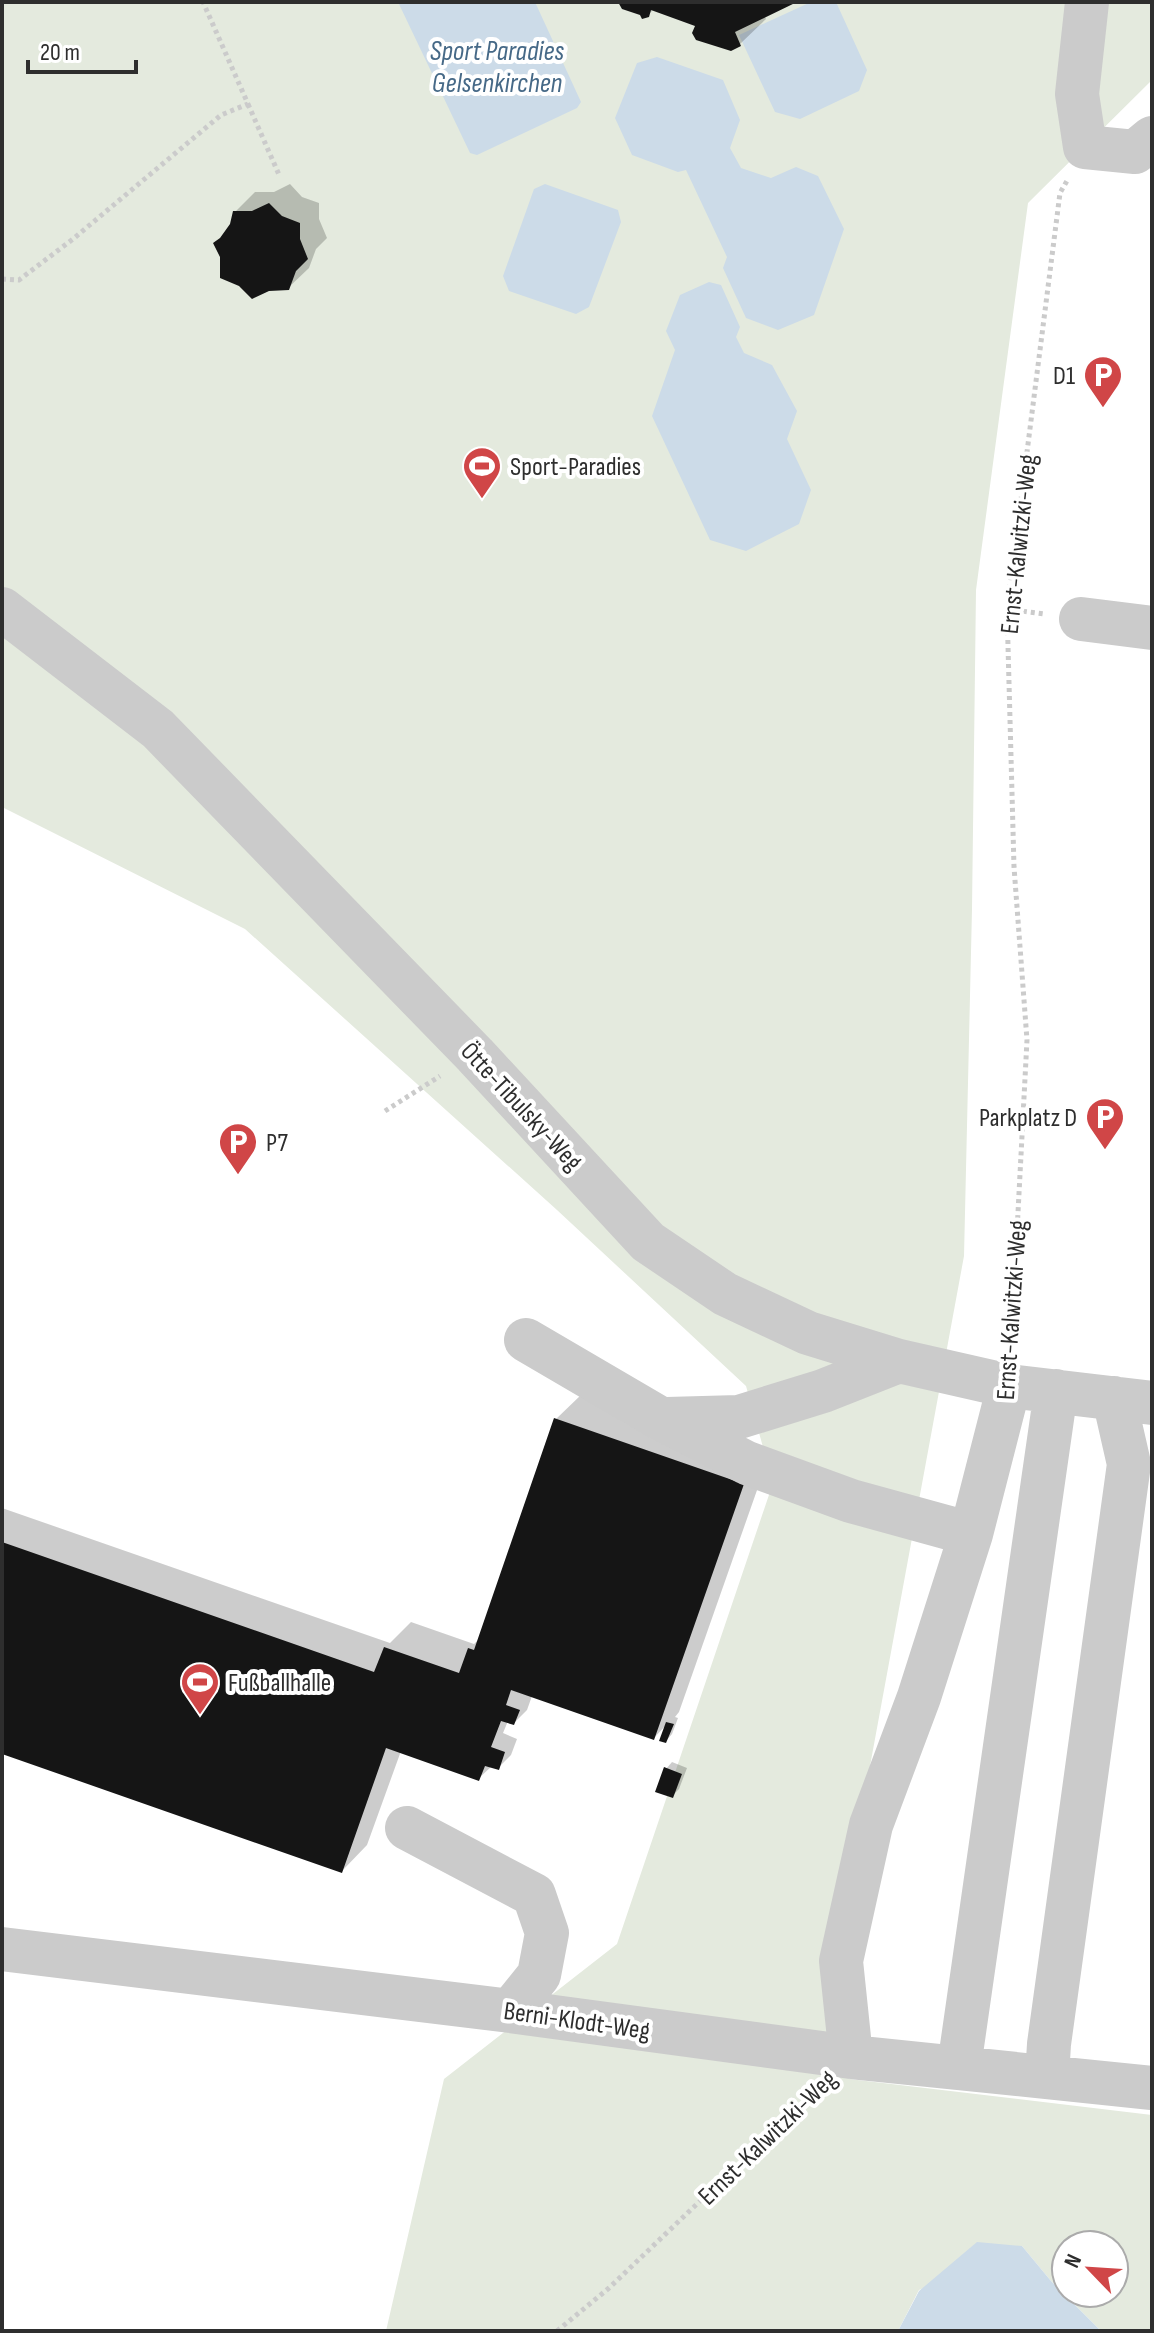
<svg xmlns="http://www.w3.org/2000/svg" width="1154" height="2333" viewBox="0 0 1154 2333" font-family="'Sofia Sans Condensed',sans-serif">
<style>
.green{fill:#e4eade;fill-rule:evenodd}
.water{fill:#ccdbe8}
.shadow{fill:#0003}
.building{fill:#151515}
.lines{fill:none;stroke-linecap:round;stroke-linejoin:round}
.path{stroke:#cbcbcb;stroke-width:5;stroke-dasharray:4 4;stroke-linecap:butt}
.minor{stroke:#cbcbcb;stroke-width:44}
.labels{text-anchor:middle;stroke-width:8;stroke-linejoin:round;paint-order:stroke}
.poi-label{font-size:26px;fill:#2e2e2e;stroke:#fff;text-anchor:start}
.street-label{font-size:26px;fill:#2e2e2e;stroke:#fff}
.water-label{font-size:28px;font-style:italic;fill:#466987;stroke:#fff}
</style>
<rect width="100%" height="100%" fill="#fff"/>
<path class="green" d="M2 2H1152V80L1028 203 976 590 972 909 964 1256 849 1880V2079L1152 2115V2331H1101L1051 2281 1022 2246 919 2290 898 2331H386L444 2079 617 1944 773 1483 746 1386 557 1210 245 929 2 807ZM1066 2245H1114V2293H1066Z"/>
<path class="water" d="M398 2H535L581 102 577 108 477 155 470 153Z
M811 2H836L867 70 859 91 800 119 775 112 739 35Z
M657 57 723 80 740 120 730 148 741 168 771 178 796 167 818 176 844 229 814 315 778 330 746 318 723 268 727 257 686 170 678 172 632 155 615 118 637 63Z
M545 184 618 210 621 222 589 307 576 314 509 291 503 276 534 189Z
M709 282 721 285 740 327 736 337 744 353 772 365 797 411 787 439 811 490 799 524 746 551 710 540 652 416 675 350 666 331 680 295Z
M977 2242 1022 2246 1051 2281 1101 2331H898L919 2291Z"/>
<path class="shadow" d="M621 2H790L764 15 766 19 740 44 731 49 698 25 654 9 648 15Z
M290 184 302 197 319 203V219L327 238 316 249 309 268 288 288 231 225 235 212 255 192H274Z
M582 1394 768 1459 679 1712 675 1717 678 1718 672 1734 666 1741 667 1724 654 1738 532 1696 527 1710 514 1723 508 1721 503 1733 517 1739 511 1755 498 1768 492 1766 478 1779 401 1751 367 1845 342 1871 2 1752V1508L390 1643 411 1622 474 1644 481 1637 556 1419Z
M672 1762 687 1768 679 1789 672 1796 666 1769Z"/>
<path class="building" d="M618 2H797L735 32 741 46 731 51 696 40 692 33 695 26 651 10 649 17 642 19 640 15 622 9Z
M269 203 282 216 300 223V239L308 259 296 271 289 290 269 291 252 299 239 286 220 278V257L213 243 220 238 230 224 233 211H252Z
M554 1418 744 1484 654 1740 511 1690 506 1705 520 1710 514 1725 501 1721 491 1747 505 1752 499 1770 485 1766 479 1781 386 1748 342 1873 2 1754V1542L374 1672 384 1647 459 1673 468 1648 474 1650Z
M666 1722 674 1724 666 1743 659 1741Z
M664 1767 682 1774 673 1798 655 1792Z"/>
<g class="lines">
<path class="path" d="M248 104 280 177
M2 279 19 280 73 239 221 115 248 104 203 2
M1007 609 1044 614
M385 1111 440 1076
M1011 1347 1027 1040 1014 867 1007 609 1060 193 1068 179
M557 2331 609 2288 813 2093"/>
<path class="minor" d="M1087 2 1077 94 1085 147 1135 152 1152 138
M2 609 158 729 475 1055 648 1242 725 1294 808 1333 899 1361 1009 1386 1152 1403
M1081 619 1152 628
M526 1340 661 1419 747 1463 851 1501 971 1534
M667 1419 739 1417 823 1391 899 1361
M407 1828 534 1895 547 1933 539 1975 510 2011
M2 1949 510 2011 851 2057 1152 2088
M851 2057 841 1961 871 1825 919 1697 971 1534 1009 1386
M959 2067 1056 1391
M1047 2077 1049 2044 1129 1464 1114 1398"/>
</g>
<defs>
<symbol id="parking-pin" viewBox="-11 -11 22 30"><path d="M0 17L-7.5 6A9.5 9.5 0 1 1 7.5 6Z" fill="#d04647" stroke="#fff"/><path d="M-3.5-5.5H1a3.5 3.5 0 0 1 0 7H-1V5.5H-3.5ZM-1-3.4V-.6H.8a1.4 1.4 0 0 0 0-2.8Z" fill="#fff"/></symbol>
<symbol id="stadium-pin" viewBox="-11 -11 22 30"><path d="M0 17L-7.5 6A9.5 9.5 0 1 1 7.5 6Z" fill="#d04647" stroke="#fff"/><path d="M0-5a6.5 5 0 1 0 0 10a6.5 5 0 1 0 0-10ZM-3.5-1.8h7v3.6h-7Z" fill="#fff"/></symbol>
</defs>
<g fill-rule="evenodd">
<use href="#parking-pin" x="1081" y="353" width="44" height="60"/>
<use href="#stadium-pin" x="460" y="444" width="44" height="60"/>
<use href="#parking-pin" x="1083" y="1095" width="44" height="60"/>
<use href="#parking-pin" x="216" y="1120" width="44" height="60"/>
<use href="#stadium-pin" x="178" y="1660" width="44" height="60"/>
</g>
<g class="labels">
<g class="poi-label">
<text x="1075" y="384" text-anchor="end">D1</text>
<text x="510" y="475">Sport-Paradies</text>
<text x="1077" y="1126" text-anchor="end">Parkplatz D</text>
<text x="266" y="1151">P7</text>
<text x="228" y="1691">Fußballhalle</text>
</g>
<g class="street-label">
<text transform="translate(1018 544) rotate(-84)" y="9">Ernst-Kalwitzki-Weg</text>
<text transform="translate(522 1106) rotate(47)" y="9">Ötte-Tibulsky-Weg</text>
<text transform="translate(1011 1310) rotate(-86)" y="9">Ernst-Kalwitzki-Weg</text>
<text transform="translate(577 2020) rotate(8)" y="9">Berni-Klodt-Weg</text>
<text transform="translate(767 2137) rotate(-44)" y="9">Ernst-Kalwitzki-Weg</text>
</g>
<g class="water-label">
<text x="497" y="60">Sport Paradies<tspan x="497" dy="32">Gelsenkirchen</tspan></text>
</g>
</g>
<rect width="1154" height="2333" fill="none" stroke="#2e2e2e" stroke-width="8"/>
<g transform="translate(1090 2269) rotate(295)"><circle r="38" fill="#ffffff" stroke="#ababab" stroke-width="2"/>
<path d="M0-6L14 30L0 20L-14 30Z" fill="#d04647"/>
<text y="-12" font-size="22" font-weight="bold" text-anchor="middle" fill="#2e2e2e">N</text>
</g>
<path d="M28 60v12h108v-12" fill="none" stroke="#2e2e2e" stroke-width="4"/>
<text x="40" y="60" font-size="24" fill="#2e2e2e" stroke="#ffffff" stroke-width="6" paint-order="stroke">20 m</text>
</svg>
